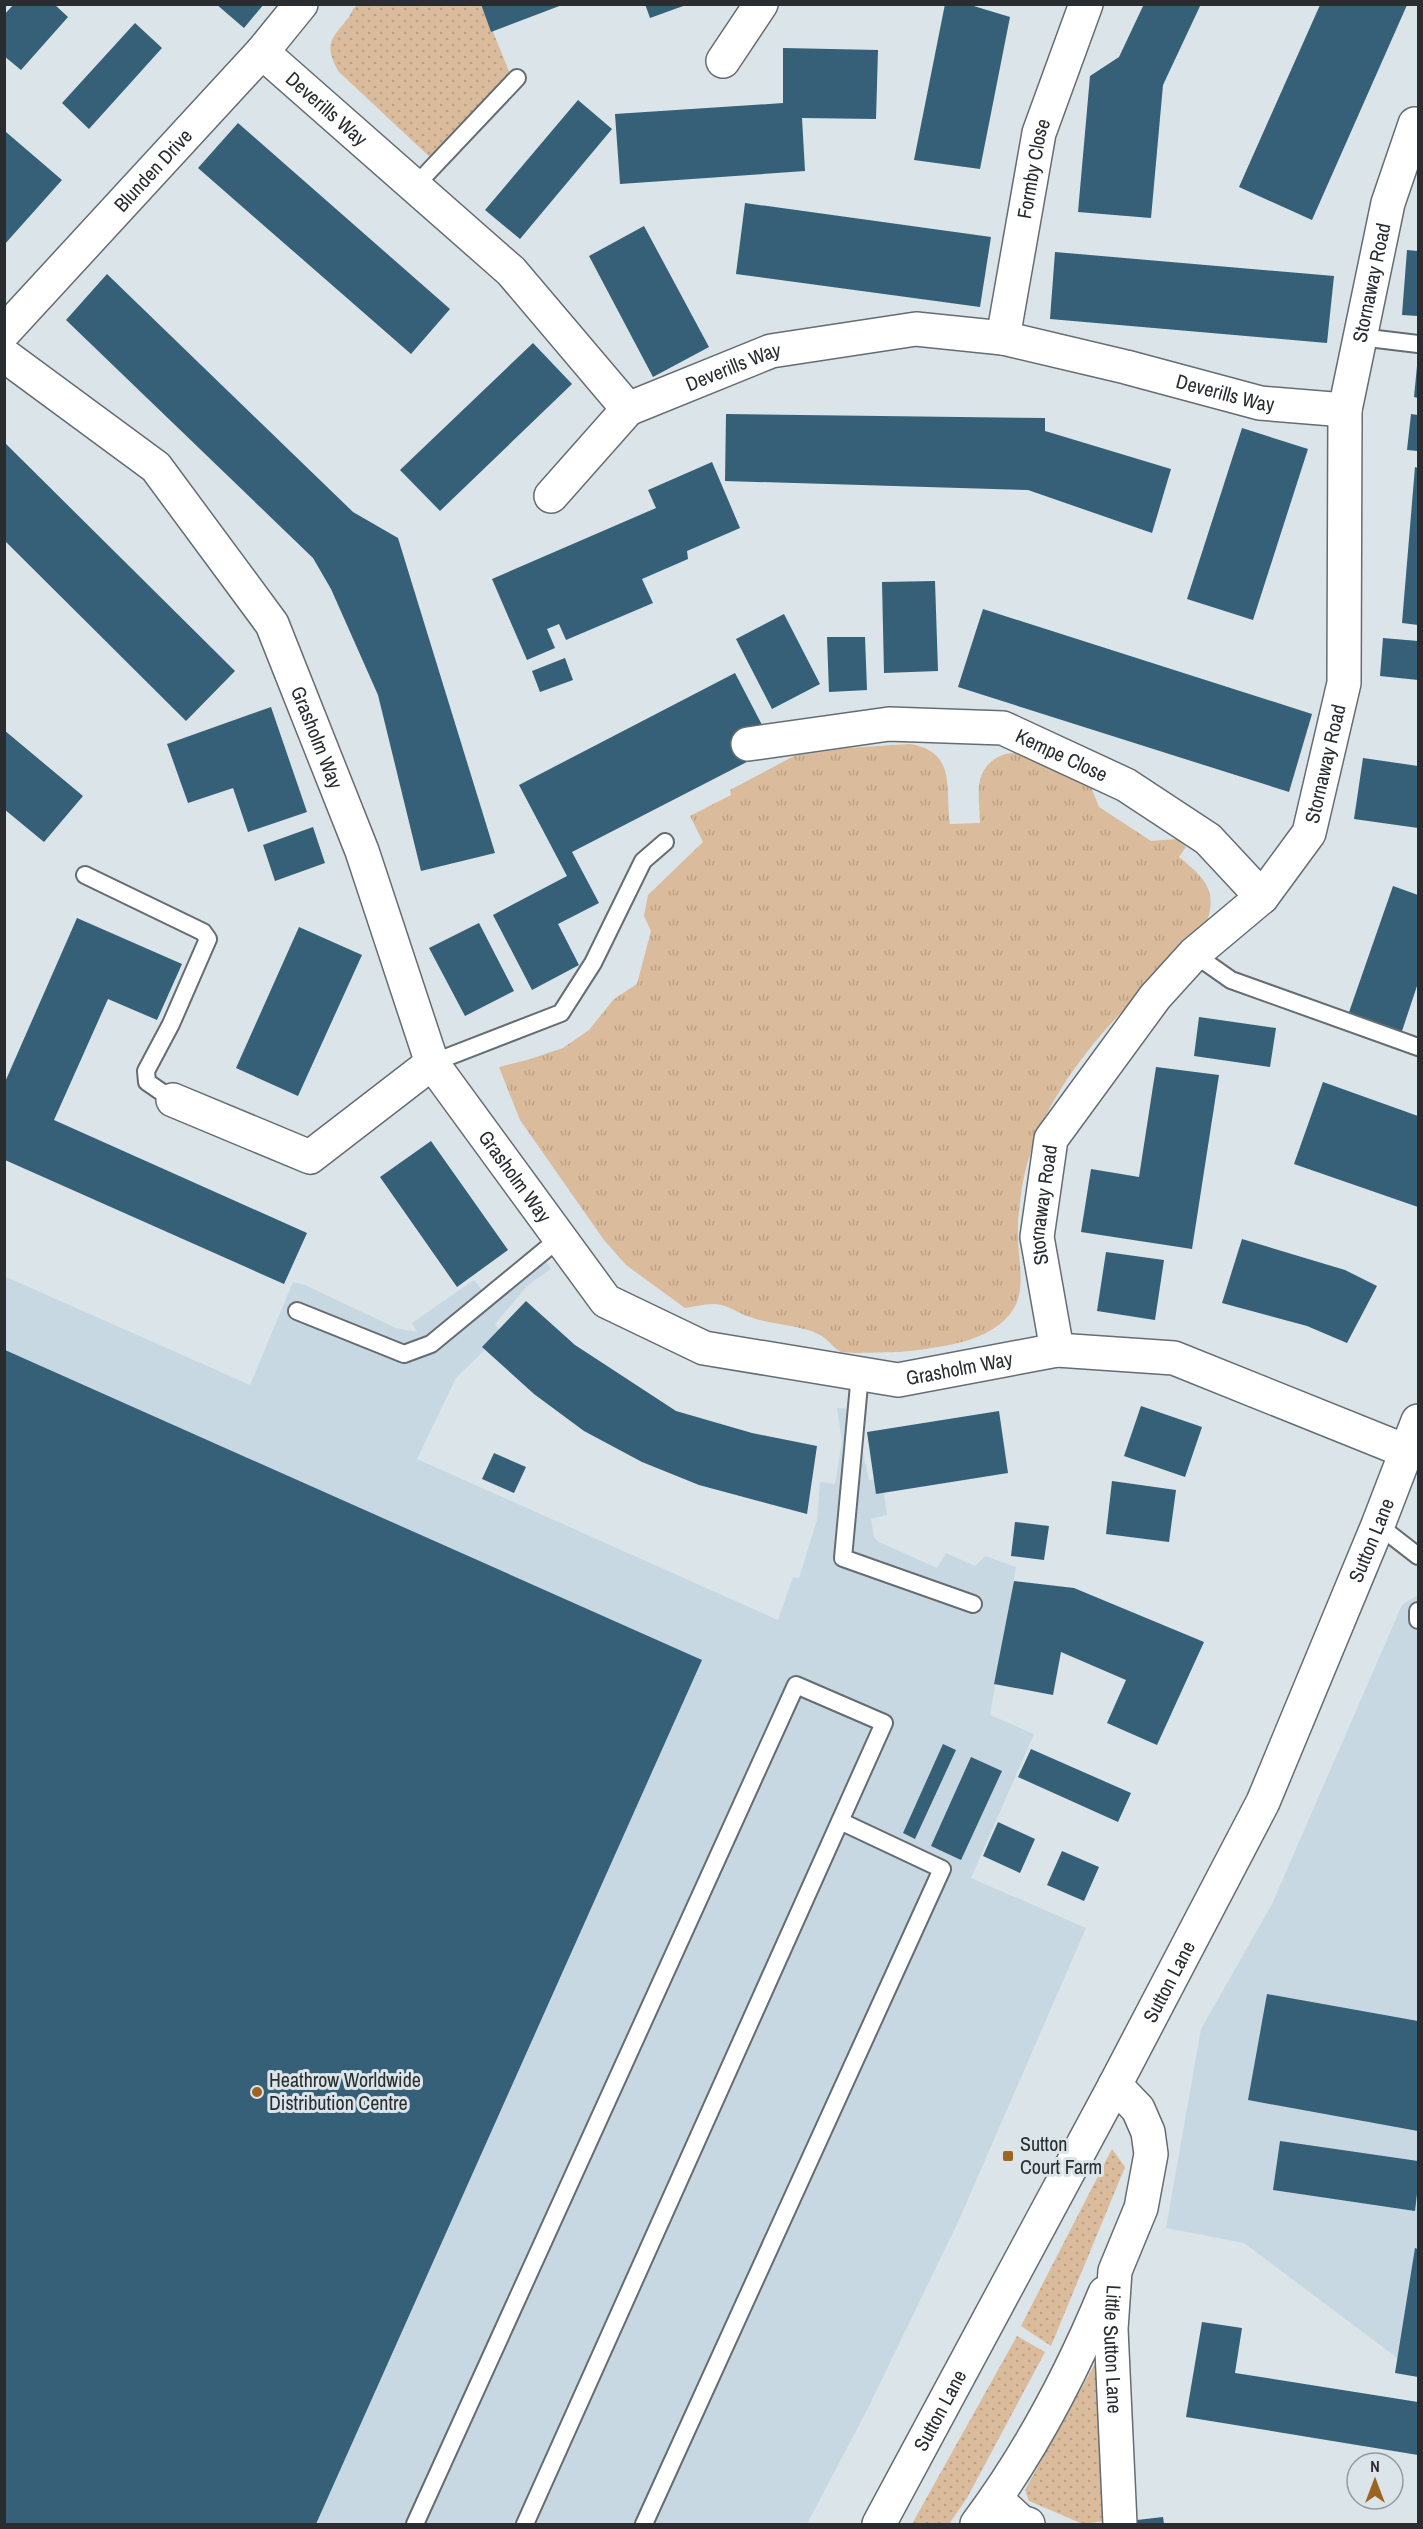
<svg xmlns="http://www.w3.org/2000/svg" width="1423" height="2529" viewBox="0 0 1423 2529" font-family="'Archivo Narrow',sans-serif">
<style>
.built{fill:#c8d8e2}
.grass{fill:url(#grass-dots)}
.park{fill:url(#park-tufts)}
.building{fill:#356077}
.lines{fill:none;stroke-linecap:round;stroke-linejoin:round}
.service-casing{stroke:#656d72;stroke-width:20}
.minor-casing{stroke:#656d72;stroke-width:36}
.tertiary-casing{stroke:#656d72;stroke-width:36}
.service{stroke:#fff;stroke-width:16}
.minor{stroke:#fff;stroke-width:33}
.tertiary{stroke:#fff;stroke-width:33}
.poi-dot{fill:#9c6420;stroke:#dae4e9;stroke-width:2}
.labels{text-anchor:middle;stroke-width:6;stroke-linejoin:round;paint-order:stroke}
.street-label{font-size:20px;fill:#292d2f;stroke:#dae4e9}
.poi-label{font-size:20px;fill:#292d2f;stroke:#dae4e9;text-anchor:start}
</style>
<defs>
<pattern id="grass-dots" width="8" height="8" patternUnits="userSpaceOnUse" patternTransform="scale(1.5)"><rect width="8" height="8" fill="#dabb9c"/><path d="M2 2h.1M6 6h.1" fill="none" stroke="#bba187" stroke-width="1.8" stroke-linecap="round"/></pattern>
<pattern id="park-tufts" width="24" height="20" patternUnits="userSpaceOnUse" patternTransform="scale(1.5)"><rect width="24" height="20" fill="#dabb9c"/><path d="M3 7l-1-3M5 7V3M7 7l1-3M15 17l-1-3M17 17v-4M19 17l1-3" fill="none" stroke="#bba187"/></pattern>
</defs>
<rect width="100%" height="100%" fill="#dae4e9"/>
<path class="built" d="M539 1250 551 1269 527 1286 495 1324 502 1333 456 1378 417 1459 778 1620 793 1577 799 1578 817 1520 820 1482 835 1484 842 1441 837 1408 862 1409 859 1434 869 1480 882 1479 887 1515 871 1519 874 1537 879 1542 937 1568 946 1553 975 1566 985 1556 1016 1567 990 1715 1034 1734 971 1878 1086 1928 959 2220 868 2408 807 2524H5L4 1276 250 1385 293 1282 305 1285 396 1328 417 1332 412 1323 474 1280 482 1290Z
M1418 1595V2364L1400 2360 1244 2243 1166 2228 1201 2029 1272 1904 1402 1605Z"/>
<path class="grass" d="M357 5H482L513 81 434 161 338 71C323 42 332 39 349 17 352 12 353 8 357 5Z
M1112 2149 1125 2167 1051 2346 1021 2326Z
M1017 2336 1045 2352 967 2498 949 2524H912Z
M1096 2362 1104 2521 1083 2524 1029 2501 1025 2490Z"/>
<path class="park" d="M910 744C957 752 945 788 950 824L980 823C980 810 977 793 980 780 984 763 1001 751 1019 753 1033 755 1073 775 1089 782L1099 807 1151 841 1177 839 1186 847 1179 857C1209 881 1220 895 1202 933 1127 1005 1041 1080 1022 1187 1020 1203 1017 1221 1018 1237 1018 1259 1026 1288 1014 1308 994 1343 936 1348 900 1352 891 1352 847 1354 841 1352 833 1348 828 1339 820 1335 801 1325 771 1325 750 1317 740 1314 731 1307 721 1305 711 1302 695 1307 685 1308L626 1265 604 1240 520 1120 499 1067 527 1060 563 1048 589 1030 614 999 637 984 651 931 644 916 648 895 703 842 690 816 731 795 730 790 794 756 848 748Z"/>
<path class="building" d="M14 4H54L68 17 21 70 4 56V15Z
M216 4H264L244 28Z
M481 4H562V5L491 32Z
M645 4H686V5L650 18Z
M945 4H967L1010 17 980 169 914 160Z
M1144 4H1201L1163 85 1151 218 1078 212 1090 76 1119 57Z
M1320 5H1407L1312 220 1239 187Z
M135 23 162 48 89 129 62 103Z
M783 48 878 50 876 119 802 118 805 171 620 184 615 114 783 103Z
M578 100 612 129 520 239 485 210Z
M238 123 450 309 411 354 198 168Z
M6 132 62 180 4 245V134Z
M745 203 991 237 980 307 736 274Z
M644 226 709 347 653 377 589 256Z
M1407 250 1418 251V316L1402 315Z
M1055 252 1334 276 1327 343 1050 319Z
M107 274 353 512 398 538 495 853 421 871 378 695 331 589 313 558 66 320Z
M533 343 572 384 440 511 400 470Z
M1417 366H1418V398L1414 397Z
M726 414 1045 418V431L1171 469 1152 533 1028 490 725 481Z
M1411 414 1418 415V451L1407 450Z
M1242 428 1308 449 1253 620 1187 599Z
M4 442 235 671 186 721 4 540Z
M712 462 740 528 687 551 688 559 642 579 653 603 566 640 559 624 547 629 555 648 527 660 492 579 656 508 648 490Z
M1415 467 1418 468V625L1402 623Z
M935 581 938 671 884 673 882 582Z
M983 609 1312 714 1289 792 958 687Z
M784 614 820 684 772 709 736 639Z
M827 637H865L867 690 829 692Z
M1383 638 1418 641V680L1380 676Z
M565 658 573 680 540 692 532 671Z
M735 673 774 748 572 852 599 903 558 924 579 965 532 990 493 915 567 876 519 785Z
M271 707 307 812 248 832 233 788 188 803 167 744Z
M4 730 83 796 44 842 4 809Z
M1363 758 1418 766V828L1354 819Z
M313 827 325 863 275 881 263 845Z
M1393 886 1418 895V983L1400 1037 1347 1018Z
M77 918 182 964 157 1020 108 999 54 1120 307 1233 284 1284 5 1160V1082Z
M479 923 514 991 465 1016 429 948Z
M299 927 362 955 298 1096 236 1068Z
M1199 1017 1276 1028 1270 1067 1194 1056Z
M1156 1067 1219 1075 1192 1249 1081 1232 1091 1169 1139 1177Z
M1323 1082 1418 1116V1207L1294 1164Z
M431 1141 508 1250 457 1287 380 1177Z
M1242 1239 1345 1270 1377 1286 1347 1343 1307 1326 1222 1303Z
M1106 1252 1164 1260 1155 1320 1097 1311Z
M526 1301 575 1345 676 1411 752 1433 817 1446 807 1514 699 1485 642 1462 584 1431 534 1394 482 1347Z
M5 1350 702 1660 316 2524H5Z
M1141 1406 1202 1427 1185 1477 1124 1456Z
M999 1411 1008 1473 876 1494 867 1432Z
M494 1453 526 1467 514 1493 482 1479Z
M1112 1481 1176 1490 1169 1542 1106 1534Z
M1015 1522 1049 1526 1044 1560 1011 1556Z
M1014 1581 1074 1588 1204 1642 1157 1745 1107 1723 1126 1680 1061 1652 1053 1695 994 1684Z
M943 1744 956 1750 915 1839 903 1833Z
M1031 1749 1131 1793 1118 1822 1018 1777Z
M971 1757 1002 1771 961 1860 931 1846Z
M998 1822 1035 1839 1020 1873 983 1856Z
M1062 1851 1099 1867 1084 1901 1047 1885Z
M1267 1994 1418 2021V2131L1248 2100Z
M1280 2141 1418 2161V2185L1415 2211 1273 2190Z
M1415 2248 1418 2249V2377L1395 2373Z
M1202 2322 1242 2328 1235 2373 1418 2402V2455L1186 2417Z
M1163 2517 1164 2524H1137V2520Z"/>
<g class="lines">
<defs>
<path id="service" d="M414 187 517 78
M1360 337 1418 344
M85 875 203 932 208 939 171 1024 146 1071 147 1082 173 1100
M1194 954 1231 980 1418 1047
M432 1063 561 1013 593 963 643 861 665 842
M297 1311 404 1354 431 1344 561 1237
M860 1374 843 1558 973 1604
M1378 1525 1418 1556
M1418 1611V1620
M415 2524 796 1685 884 1723 525 2524
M644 2524 942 1869 840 1821"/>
<g id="minor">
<path id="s1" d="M262 52 511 271 628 409 771 351 916 329 1003 338 1126 367 1260 403 1345 410"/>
<path d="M723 61 761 4"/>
<path id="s2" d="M4 332 262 52 301 4"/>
<path id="s3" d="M1003 338 1039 133 1086 4"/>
<path id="s4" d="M4 355 156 467 272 624 362 851 432 1063 606 1301 704 1348 898 1380 1057 1350 1174 1358 1408 1452"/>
<path d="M551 496 628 409"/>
<path id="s5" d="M748 744 889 724 1003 728 1126 785 1208 839 1262 897"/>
<path d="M173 1100 310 1157 432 1063"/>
<path id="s6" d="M1057 1350 1037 1237 1051 1139 1155 997 1194 954 1262 897 1309 833 1344 683 1345 410 1388 203 1415 124"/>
<path id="s7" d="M1115 2085 1138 2109 1148 2132 1151 2154 1141 2208 1115 2271 1111 2329 1120 2524"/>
<path d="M996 2499 1021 2522 1028 2524"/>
<path d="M977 2524C1030 2453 1071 2375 1105 2293"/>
</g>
<g id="tertiary">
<path id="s8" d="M879 2524 1115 2085 1263 1802 1378 1525 1418 1421"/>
</g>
</defs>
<use href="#service" class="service-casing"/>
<use href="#minor" class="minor-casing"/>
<use href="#tertiary" class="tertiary-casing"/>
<use href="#service" class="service"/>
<use href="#minor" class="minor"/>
<use href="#tertiary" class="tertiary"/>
</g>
<g class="poi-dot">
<circle cx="257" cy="2092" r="6"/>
<rect x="1002" y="2150" width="12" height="12" rx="3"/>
</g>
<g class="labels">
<g class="street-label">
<text dy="7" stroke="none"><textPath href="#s1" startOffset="86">Deverills Way</textPath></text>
<text dy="7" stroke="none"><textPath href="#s2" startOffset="220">Blunden Drive</textPath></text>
<text dy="7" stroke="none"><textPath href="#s3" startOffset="172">Formby Close</textPath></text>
<text dy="7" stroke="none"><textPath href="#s6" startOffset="1173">Stornaway Road</textPath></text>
<text dy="7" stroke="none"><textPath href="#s1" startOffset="626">Deverills Way</textPath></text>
<text dy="7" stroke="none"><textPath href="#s1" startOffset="1130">Deverills Way</textPath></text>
<text dy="7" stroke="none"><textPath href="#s4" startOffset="506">Grasholm Way</textPath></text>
<text dy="7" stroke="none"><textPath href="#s5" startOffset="321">Kempe Close</textPath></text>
<text dy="7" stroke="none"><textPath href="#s6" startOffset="687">Stornaway Road</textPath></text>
<text dy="7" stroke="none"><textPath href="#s4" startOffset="992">Grasholm Way</textPath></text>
<text dy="7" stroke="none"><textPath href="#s6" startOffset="147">Stornaway Road</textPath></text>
<text dy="7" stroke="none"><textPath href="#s4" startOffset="1514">Grasholm Way</textPath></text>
<text dy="7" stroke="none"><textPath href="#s8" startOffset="1101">Sutton Lane</textPath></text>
<text dy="7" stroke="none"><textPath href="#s8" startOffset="615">Sutton Lane</textPath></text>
<text dy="7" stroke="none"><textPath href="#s7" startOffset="282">Little Sutton Lane</textPath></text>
<text dy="7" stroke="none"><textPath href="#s8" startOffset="129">Sutton Lane</textPath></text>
</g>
<g class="poi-label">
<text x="269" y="2087">Heathrow Worldwide<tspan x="269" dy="23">Distribution Centre</tspan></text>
<text x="1020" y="2151">Sutton<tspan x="1020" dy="23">Court Farm</tspan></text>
</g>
</g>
<rect width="1423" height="2529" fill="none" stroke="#292d2f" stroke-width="12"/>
<g transform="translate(1375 2481)"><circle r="28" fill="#dae4e9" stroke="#939b9f" stroke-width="1.5"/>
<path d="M0-4.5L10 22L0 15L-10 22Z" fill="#9c6420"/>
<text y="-9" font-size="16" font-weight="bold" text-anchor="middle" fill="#292d2f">N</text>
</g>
</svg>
